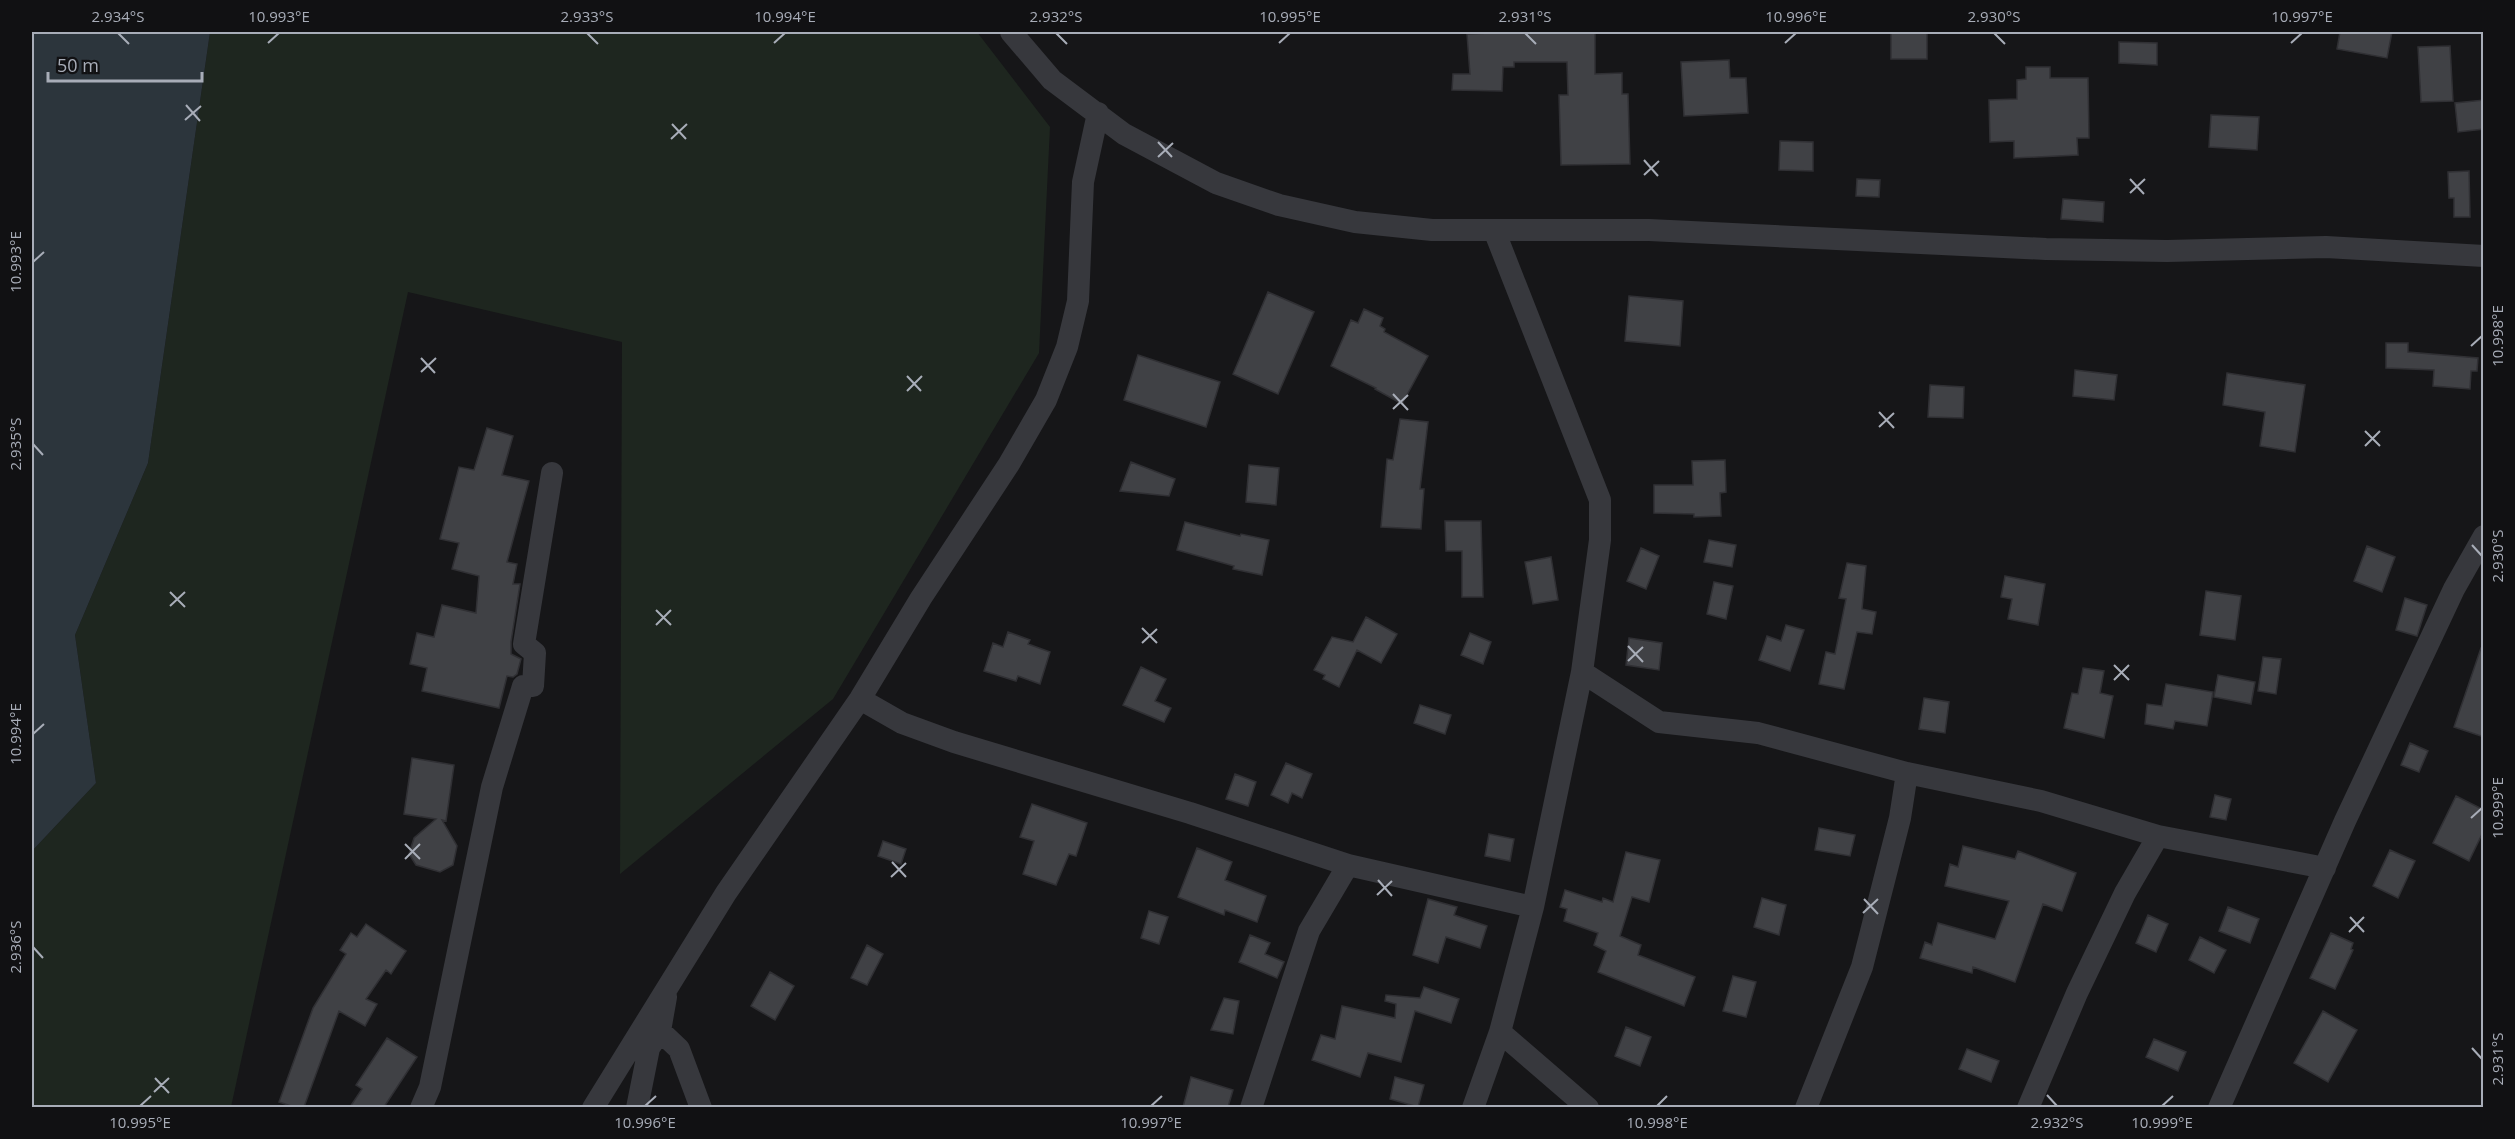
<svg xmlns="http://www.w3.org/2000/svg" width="2515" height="1139" viewBox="0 0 2515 1139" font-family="'Open Sans',sans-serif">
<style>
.green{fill:#1e261f}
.water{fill:#2c353c}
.building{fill:#404145;stroke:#303034;stroke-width:1.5}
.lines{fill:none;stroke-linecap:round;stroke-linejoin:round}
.minor{stroke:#37383d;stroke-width:22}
.ticks{fill:none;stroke:#a8adb8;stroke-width:2}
.neatline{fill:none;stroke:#a8adb8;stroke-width:2}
.ticks-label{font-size:15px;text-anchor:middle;fill:#a8adb8}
</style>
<rect width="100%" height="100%" fill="#161618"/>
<path class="green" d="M210 32H977L1050 127 1039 353 833 699 620 874 622 342 408 292 231 1107H32V851L96 783 75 635 148 463Z"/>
<path class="water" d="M32 32H210L148 463 75 635 96 783 32 851Z"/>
<path class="building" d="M1513 32H1595V74L1622 73V94H1628L1630 164 1561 165 1559 95H1568L1567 62H1514V67H1503L1502 91 1452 90 1453 74H1470L1467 34Z
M1891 32H1927V59H1891Z
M2340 32H2392L2387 58 2337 49Z
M2119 42 2157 43V65L2119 63Z
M2450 46 2453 101 2421 102 2418 47Z
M1729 60 1730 78H1746L1748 113 1684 116 1681 62Z
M2026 67H2050V78H2088L2089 138H2077L2078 155 2014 158V141L1990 142 1989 100 2017 99V80L2026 79Z
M2484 100V129L2458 132 2455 103Z
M2211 115 2259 117 2257 150 2209 147Z
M1780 141 1813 142V171L1779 170Z
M2469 171 2470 217H2454V198H2449L2448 172Z
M1857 179 1880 180 1879 197 1856 196Z
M2063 199 2104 202 2103 222 2061 219Z
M1268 292 1314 312 1278 394 1233 374Z
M1629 296 1683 301 1680 346 1625 341Z
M1364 309 1383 318 1380 326 1385 329 1384 332 1428 356 1402 404 1375 389 1376 388 1331 366 1351 320 1358 323Z
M2386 343H2408V352L2478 358 2477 371H2471L2470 389 2433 386 2434 370 2386 368Z
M1138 355 1220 382 1206 427 1124 400Z
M2075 370 2117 375 2114 400 2073 396Z
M2227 373 2305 385 2295 452 2260 446 2265 412 2223 405Z
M1930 385 1964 387 1963 418 1928 417Z
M1400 419 1428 422 1420 489H1424L1421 529 1381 527 1387 459 1393 460Z
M487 428 513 436 502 475 529 481 507 562 517 564 513 584H520L511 642V654L521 659 517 674 513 677 507 676 499 708 422 691 427 668 410 664 417 633 434 637 442 605 476 613 479 576 452 569 459 543 440 539 459 467 474 470Z
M1725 460 1726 492 1720 493 1721 516 1694 517V514L1654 513V485H1693L1692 461Z
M1131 462 1175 479 1169 496 1120 491Z
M1249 465 1279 468 1276 505 1246 502Z
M1445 521H1481L1483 597H1462V551H1446Z
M1185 522 1240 536 1241 534 1269 540 1262 575 1233 569 1234 566 1177 550Z
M1709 540 1736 545 1732 567 1704 562Z
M2367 546 2395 557 2382 592 2354 581Z
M1641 548 1659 556 1646 589 1627 581Z
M1551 557 1558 600 1533 604 1525 562Z
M1847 563 1866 566 1862 609 1876 612 1872 634 1857 632 1844 689 1819 684 1826 652 1835 654 1846 599 1839 598Z
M2005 576 2045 584 2038 625 2008 619 2012 599 2001 597Z
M1714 582 1733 586 1726 619 1707 614Z
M2206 591 2241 596 2235 640 2200 635Z
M2405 598 2427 605 2417 636 2396 630Z
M1366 617 1397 634 1381 663 1357 650 1339 687 1323 679 1325 675 1314 670 1332 637 1353 642Z
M1786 625 1804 630 1790 671 1759 660 1767 636 1781 641Z
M1008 632 1030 640 1028 644 1050 652 1040 684 1018 676 1016 681 984 671 993 643 1003 647Z
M1470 633 1491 642 1483 664 1461 655Z
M1629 638 1662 643 1659 670 1626 665Z
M2481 648H2484V737L2454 727Z
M2263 657 2281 659 2276 694 2258 691Z
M1141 667 1166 679 1155 701 1171 708 1164 722 1123 705Z
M2083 668 2104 671 2100 693 2113 696 2104 738 2064 728 2072 693 2078 694Z
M2218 675 2255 682 2251 704 2214 697Z
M2166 684 2213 692 2207 726 2175 721 2173 729 2145 724 2147 704 2162 706Z
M1924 698 1949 702 1945 733 1919 729Z
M1420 705 1451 715 1445 734 1414 723Z
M2410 743 2428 751 2419 772 2401 765Z
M412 758 454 765 446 821 442 820 457 846 453 865 440 872 416 865 409 854 414 838 436 819 404 814Z
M1286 763 1312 774 1302 798 1292 793 1288 803 1271 795Z
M1235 774 1256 782 1248 806 1226 799Z
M2215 795 2231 799 2226 820 2210 817Z
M2456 796 2484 810V830L2469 861 2433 843Z
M1032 804 1087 823 1076 856 1069 854 1056 885 1023 874 1034 841 1020 837Z
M1819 828 1855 835 1850 856 1815 850Z
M1489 834 1514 839 1510 861 1485 856Z
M883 841 906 849 901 864 878 856Z
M1963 846 2015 859 2018 851 2076 873 2062 911 2043 904 2015 982 1973 967 1972 973 1920 958 1925 942 1932 945 1938 923 1995 939 2009 901 1945 886 1950 864 1958 867Z
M1197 848 1232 862 1225 880 1266 896 1257 922 1225 910 1224 915 1178 897Z
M2390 850 2415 861 2398 898 2373 886Z
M1626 852 1660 860 1649 902 1632 897 1620 936 1641 945 1638 955 1695 977 1684 1006 1598 972 1606 951 1594 945 1598 933 1564 921 1567 909 1560 907 1565 890 1602 902 1603 898 1613 902Z
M1762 898 1786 905 1779 935 1754 927Z
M1428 899 1457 907 1454 915 1487 926 1480 948 1446 937 1438 963 1413 955Z
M2228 907 2259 919 2250 943 2219 931Z
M1149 911 1168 917 1159 944 1141 938Z
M2148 915 2168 924 2156 952 2136 943Z
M366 924 406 951 391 974 386 970 366 999 377 1004 365 1026 339 1011 304 1107H294L279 1102 313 1008 346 954 340 950 351 933 357 937Z
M2331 933 2353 943 2351 949 2353 950 2335 989 2310 978Z
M1250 935 1270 943 1265 954 1284 962 1277 978 1239 962Z
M2200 937 2226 950 2214 973 2189 960Z
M867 945 883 954 867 985 851 978Z
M770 972 794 986 775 1020 751 1006Z
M1733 976 1756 982 1746 1017 1723 1011Z
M1424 987 1459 999 1451 1023 1415 1011 1401 1062 1368 1053 1360 1077 1312 1060 1321 1035 1335 1039 1342 1006 1395 1018 1396 1004 1385 1001 1386 995 1420 998Z
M1224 998 1239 1001 1233 1034 1211 1030Z
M2323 1011 2357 1030 2328 1082 2294 1063Z
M1626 1027 1651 1037 1640 1066 1615 1056Z
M387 1038 417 1057 384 1107H350L362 1089 356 1085Z
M2154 1039 2186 1052 2178 1071 2146 1057Z
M1967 1049 1999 1061 1991 1082 1959 1069Z
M1191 1077 1233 1090 1228 1107H1183Z
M1395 1077 1424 1085 1418 1107 1390 1099Z"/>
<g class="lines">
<path class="minor" d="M1011 32 1052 80 1124 134 1216 183 1279 205 1355 222 1432 230H1649L2046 249 2167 251 2326 247 2484 256
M1494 230 1600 500V540L1582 672 1659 722 1758 733 1907 773 2041 801 2158 836 2325 868
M860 699 902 723 954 742 1190 813 1348 865 1533 907
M660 1031 679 1049 701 1108
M1500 1032 1588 1108
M421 1108 430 1087 492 787 523 686H533L535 653 524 644 552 473
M593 1108 726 893 860 699 921 598 1009 464 1046 400 1067 347 1078 301 1083 182 1098 113
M637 1108 649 1048 660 1031 666 997
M1251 1108 1309 931 1348 865
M1473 1108 1500 1032 1533 907 1582 672
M1806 1108 1862 967 1900 818 1907 773
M2028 1108 2077 993 2125 893 2158 836
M2219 1108 2345 821 2454 589 2484 536"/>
</g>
<path class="ticks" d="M118 33 129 44M587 33 598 44M1056 33 1067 44M1525 33 1536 44M1994 33 2005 44M268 43 279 33M774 43 785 33M1279 43 1290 33M1785 43 1796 33M2291 43 2302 33M186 105 200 121M185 120 201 106M672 124 686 139M671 139 687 124M1158 142 1172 157M1158 157 1173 143M1644 160 1658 176M1644 175 1659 161M2130 179 2144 194M2130 193 2145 179M33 262 44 252M2471 346 2482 336M421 358 435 373M421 372 436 358M907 376 921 391M907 391 922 376M1393 394 1408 410M1393 409 1408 395M1879 412 1894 428M1879 427 1894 413M2365 431 2380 446M33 444 43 455M2365 446 2380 431M2472 545 2482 556M170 592 185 607M170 606 185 592M656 610 671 625M656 625 671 610M1142 628 1157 643M1142 643 1157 629M1628 646 1643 662M1628 661 1643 647M2114 665 2129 680M2114 680 2129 665M33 734 44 724M2471 818 2482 808M405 844 420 859M405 859 420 844M892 862 906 877M891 877 906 863M1378 880 1392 896M1377 895 1392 881M1864 899 1878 914M1863 913 1878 899M2350 917 2364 932M2349 932 2364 917M33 947 43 958M2472 1048 2482 1059M155 1078 169 1093M154 1092 169 1078M2047 1095 2057 1106M140 1106 151 1096M645 1106 656 1096M1151 1106 1162 1096M1657 1106 1667 1096M2162 1106 2173 1096"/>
<rect width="2515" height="1139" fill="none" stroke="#111113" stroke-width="66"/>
<path d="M48 72v9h154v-9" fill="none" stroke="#a8adb8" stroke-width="3"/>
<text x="57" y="72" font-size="18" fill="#a8adb8" stroke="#111113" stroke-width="4.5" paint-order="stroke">50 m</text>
<rect x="33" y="33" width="2449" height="1073" class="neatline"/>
<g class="ticks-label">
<text x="118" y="22">2.934°S</text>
<text x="279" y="22">10.993°E</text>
<text x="587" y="22">2.933°S</text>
<text x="785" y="22">10.994°E</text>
<text x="1056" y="22">2.932°S</text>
<text x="1290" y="22">10.995°E</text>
<text x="1525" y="22">2.931°S</text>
<text x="1796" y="22">10.996°E</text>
<text x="1994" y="22">2.930°S</text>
<text x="2302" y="22">10.997°E</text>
<text transform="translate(16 262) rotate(-90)" y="5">10.993°E</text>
<text transform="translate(2498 336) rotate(-90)" y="5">10.998°E</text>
<text transform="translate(16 444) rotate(-90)" y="5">2.935°S</text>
<text transform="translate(2498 556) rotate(-90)" y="5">2.930°S</text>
<text transform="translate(16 734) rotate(-90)" y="5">10.994°E</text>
<text transform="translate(2498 808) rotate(-90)" y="5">10.999°E</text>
<text transform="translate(16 947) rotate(-90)" y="5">2.936°S</text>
<text transform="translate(2498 1059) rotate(-90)" y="5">2.931°S</text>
<text x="140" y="1128">10.995°E</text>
<text x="645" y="1128">10.996°E</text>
<text x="1151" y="1128">10.997°E</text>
<text x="1657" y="1128">10.998°E</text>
<text x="2057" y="1128">2.932°S</text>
<text x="2162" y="1128">10.999°E</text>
</g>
</svg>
